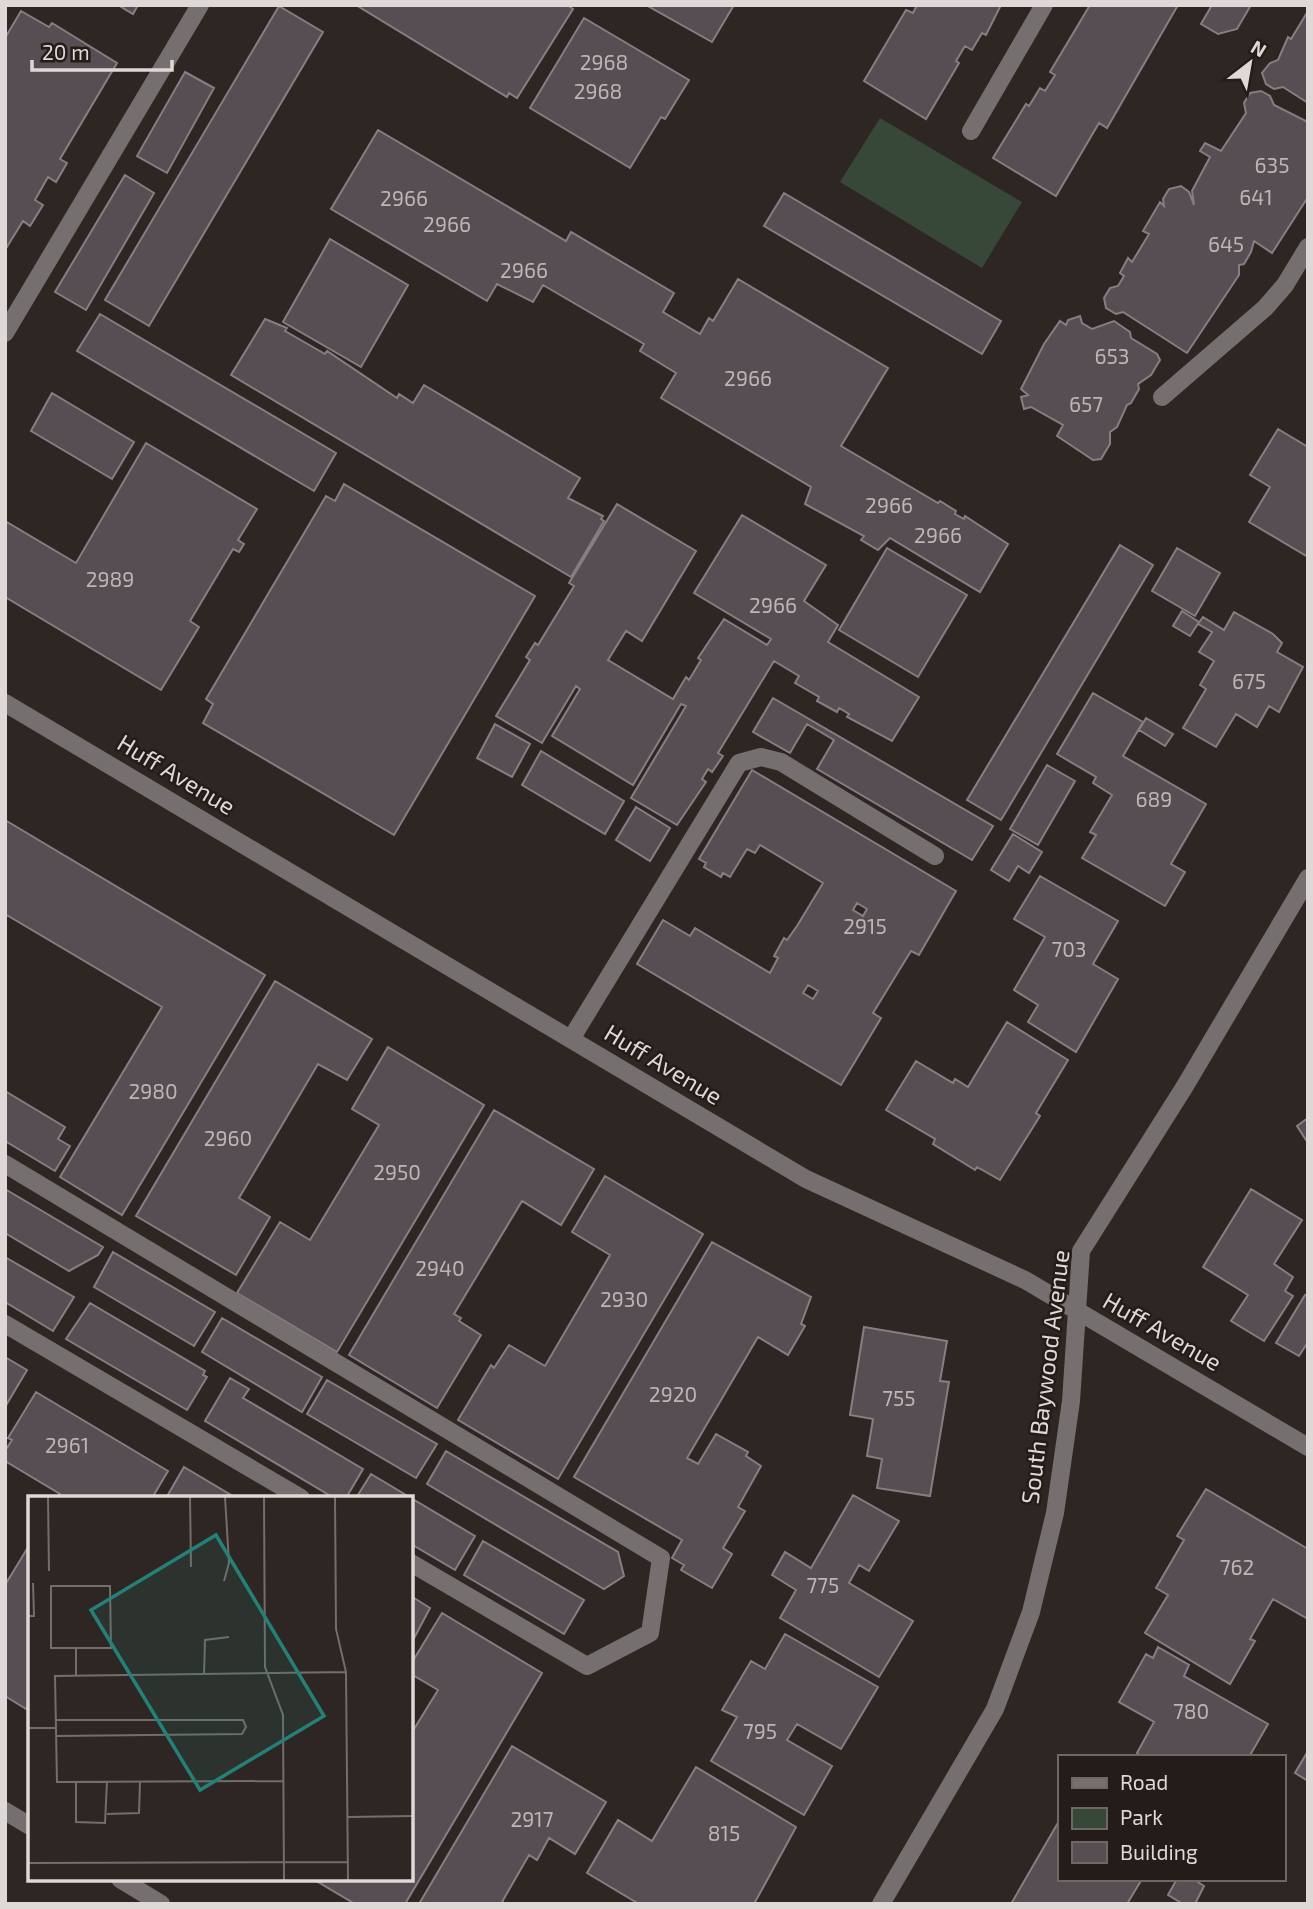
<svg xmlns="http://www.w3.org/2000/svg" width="1313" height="1909" viewBox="0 0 1313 1909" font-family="'Exo 2',sans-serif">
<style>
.green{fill:#384838}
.building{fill:#564e53;stroke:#877e83;stroke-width:2;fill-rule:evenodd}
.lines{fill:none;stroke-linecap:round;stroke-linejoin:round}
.minor{stroke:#75706f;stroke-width:18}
.labels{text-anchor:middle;stroke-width:5;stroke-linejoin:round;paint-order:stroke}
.number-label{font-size:21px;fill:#bcb6b5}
.street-label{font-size:24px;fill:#ded9d6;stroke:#241c18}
.inset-road{fill:none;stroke:#746e6a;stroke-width:2}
.view{fill:#248078;fill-opacity:0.15;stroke:#248078;stroke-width:3.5}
.inset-edge{fill:none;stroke:#ded9d6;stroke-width:3.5}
</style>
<rect width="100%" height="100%" fill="#2e2622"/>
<path class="green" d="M880 118 1022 202 982 268 840 182Z"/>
<path class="building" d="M118 5H138L133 14Z
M356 5H567L573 9 517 98 509 93 507 97Z
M646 5H734L712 42Z
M917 5H1001L986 35 982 33 972 50 965 46 956 61 959 63 926 119 864 81 906 10 913 13Z
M1090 5H1178L1107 128 1099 123 1056 196 993 158 1026 104 1029 106 1040 88 1045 91 1055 75 1050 72Z
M1212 5H1251L1237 29 1218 34 1201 24Z
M279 6 323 32 149 326 105 300Z
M21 11 49 27 52 23 117 63 60 159 67 163 56 182 48 177 35 200 43 205 30 226 23 221 5 250V38Z
M1308 11V103L1283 87 1274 89 1266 84 1262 73 1270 63 1278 60 1288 37 1291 39Z
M584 18 689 80 665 119 661 117 630 168 530 108Z
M185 72 214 88 167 173 137 156Z
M1261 91 1270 96 1274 105 1308 122V197L1272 253 1254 241 1251 252 1244 264 1239 265V275L1187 353 1123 312 1116 314 1106 308 1104 298 1110 288 1118 286 1124 276 1120 273 1128 258 1132 262 1149 234 1143 231 1160 202 1164 206 1163 199 1169 189 1181 186 1189 192 1194 205 1192 191 1210 157 1200 151 1205 143 1221 151 1246 113 1244 103 1250 93Z
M378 130 566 241 571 232 674 293 663 312 700 334 709 318 713 321 738 279 888 368 841 446 938 503 940 501 956 511 955 514 964 519 965 516 1008 544 980 592 890 538 878 550 861 540 864 536 805 504 811 487 661 398 676 373 640 351 644 344 543 285 533 302 497 284 487 301 331 209Z
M125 175 154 193 86 310 55 292Z
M784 193 1001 321 982 354 764 226Z
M330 239 408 285 361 367 283 322Z
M100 314 336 453 314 491 77 351Z
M1080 316 1082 323 1092 329 1114 321 1130 332 1131 338 1157 354 1160 360 1151 375 1138 384 1139 389 1131 403 1127 405 1117 427 1110 432V444L1101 459 1093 460 1057 436 1063 425 1031 407 1024 409 1021 397 1028 395 1021 389 1044 344 1060 321 1066 325 1068 320Z
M265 319 287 328 285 331 325 354 327 351 397 398 399 394 413 403 424 385 580 478 568 498 603 516 601 519 604 521 571 577 231 375Z
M52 393 134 442 112 479 31 431Z
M1278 429 1308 447V557L1249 522 1270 487 1250 475Z
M146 443 257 509 238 540 244 544 239 552 233 549 190 621 199 627 161 690 5 597V521L76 563Z
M344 484 535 596 394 835 203 723 213 704 206 699 326 496 335 501Z
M617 504 696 551 642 641 626 631 608 660 673 699 686 677 689 680 701 660 698 658 724 619 767 645 771 639 694 593 742 515 826 565 804 601 838 625 828 642 919 697 892 741 847 717 849 714 839 708 837 712 817 701 819 697 795 683 799 676 774 661 718 753 723 756 712 772 708 769 702 779 706 782 677 825 631 798 686 706 681 704 633 785 552 736 580 689 576 686 542 743 496 716 530 660 526 657 535 643 538 645 574 586 569 583Z
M1120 545 1153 565 1001 820 967 800Z
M887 548 967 595 918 677 839 630Z
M1177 548 1220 573 1195 616 1152 591Z
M1182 611 1199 622 1190 636 1173 626Z
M1234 612 1273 634 1282 643 1277 652 1303 667 1279 712 1269 706 1257 727 1236 714 1216 747 1183 728 1206 689 1200 685 1214 661 1199 652 1212 632 1198 624 1203 617 1224 630Z
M1093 693 1143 722 1123 756 1206 804 1171 864 1185 872 1165 906 1082 858 1096 835 1090 832 1112 795 1093 783 1096 777 1057 754Z
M773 698 993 826 972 860 817 769 834 740 807 724 790 753 753 732Z
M1146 718 1173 734 1165 746 1139 730Z
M495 724 530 744 512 777 477 758Z
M541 751 624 801 605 834 522 785Z
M1047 765 1075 781 1038 845 1010 829Z
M752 770 956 891 919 955 911 951 873 1013 881 1018 841 1085 637 964 663 920 690 936 695 928 770 973 778 958 774 956 784 938 787 940 797 926 823 883 760 845 755 853 747 849 730 877 723 873 721 877 704 867 706 863 699 859ZM857 903 867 909 863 916 853 910ZM808 985 818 991 813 999 803 993Z
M636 807 670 828 650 861 616 840Z
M5 820 265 975 122 1215 60 1177 162 1007 5 914Z
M1013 834 1042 852 1029 873 1018 866 1009 881 991 870Z
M1040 876 1118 921 1093 964 1118 979 1076 1052 1028 1022 1038 1005 1014 990 1045 937 1014 919Z
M275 981 372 1039 347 1080 318 1064 239 1198 270 1217 236 1275 136 1216Z
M1007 1022 1068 1060 1036 1113 1040 1116 1000 1180 977 1167 975 1170 933 1144 935 1139 886 1110 916 1061 953 1083 955 1079 968 1087Z
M388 1047 484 1105 337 1352 237 1293 280 1222 310 1240 379 1125 352 1109Z
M5 1091 65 1127 58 1139 70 1146 55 1171 5 1141Z
M494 1110 594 1169 561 1225 522 1201 454 1314 461 1318 459 1321 481 1335 437 1408 349 1355Z
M1308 1118V1143L1297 1126Z
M605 1176 703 1234 558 1479 458 1420 491 1365 494 1368 509 1345 545 1366 610 1255 572 1232Z
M5 1189 103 1247 98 1255 69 1271 5 1233Z
M1251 1189 1302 1220 1274 1264 1293 1277 1285 1291 1293 1296 1264 1341 1231 1321 1248 1295 1203 1267Z
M712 1242 811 1297 801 1324 805 1326 788 1355 758 1337 687 1458 698 1464 716 1434 748 1452 746 1456 761 1466 738 1507 745 1511 723 1548 732 1554 712 1588 681 1570 684 1565 672 1558 682 1540 574 1477Z
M113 1252 215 1312 194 1346 94 1287Z
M5 1257 74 1297 53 1331 5 1302Z
M1305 1295 1308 1296V1342L1299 1356 1276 1343Z
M90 1303 205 1371 203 1375 207 1377 187 1410 66 1339Z
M222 1318 322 1377 302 1412 202 1352Z
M864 1327 947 1341 940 1381 949 1382 930 1496 877 1488 882 1459 867 1456 873 1419 850 1415Z
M5 1357 27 1370 5 1407Z
M230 1378 249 1389 243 1398 363 1469 346 1498H334L205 1421Z
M327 1380 437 1444 416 1478 307 1414Z
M36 1392 168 1471 152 1498H57L60 1494 5 1461V1451L12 1440 8 1438Z
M446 1451 618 1552 624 1576 604 1589 427 1484Z
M184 1467 236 1498H166Z
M371 1474 411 1498H356Z
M1206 1489 1308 1549V1619L1273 1599 1250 1639 1255 1641 1230 1684 1145 1633 1168 1595 1156 1588 1184 1540 1177 1536Z
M853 1495 899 1521 869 1571 859 1565 849 1583 913 1621 879 1677 780 1618 796 1590 772 1575 785 1552 811 1568Z
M411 1498 475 1536 455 1570 411 1544Z
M483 1541 584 1600 564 1634 464 1575Z
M30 1544V1703L26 1709 5 1696V1585Z
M411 1596 430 1608 411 1644Z
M442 1613 542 1673 405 1904H355L313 1879H411V1734L438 1690 411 1674V1664Z
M785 1634 878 1687 841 1749 797 1724 787 1740 832 1766 804 1815 711 1761 737 1717 722 1710 751 1661 765 1669Z
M1158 1647 1189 1665 1184 1676 1268 1724 1249 1757H1143L1137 1753 1154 1722 1119 1702 1146 1654 1153 1658Z
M512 1746 606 1802 575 1854 549 1838 537 1860 529 1855 502 1902 506 1904H419Z
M1308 1751V1781L1295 1773Z
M696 1767 796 1827 754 1904H639L587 1873 618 1820 652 1841Z
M1059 1821V1879H1142L1127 1904H1011Z
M1177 1879H1193L1204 1886 1195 1904H1183L1168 1895Z"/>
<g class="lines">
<path class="minor" d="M971 131 1044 5
M5 333 200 5
M1162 397 1265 308 1285 285 1308 247
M5 703 806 1179 1025 1280 1308 1447
M571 1039 739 763 761 757 781 762 935 856
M5 1164 661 1558 650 1633 587 1666 411 1563
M5 1324 301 1498
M5 1811 30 1826
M120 1879 161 1904
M881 1904 995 1709 1031 1612 1055 1513 1071 1401 1081 1251 1185 1086 1308 878"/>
</g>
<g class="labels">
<g class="number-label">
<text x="604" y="70">2968</text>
<text x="598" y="99">2968</text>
<text x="1272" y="173">635</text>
<text x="1256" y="205">641</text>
<text x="404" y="206">2966</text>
<text x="447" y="232">2966</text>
<text x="1226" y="252">645</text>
<text x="524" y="278">2966</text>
<text x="1112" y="364">653</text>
<text x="748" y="386">2966</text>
<text x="1086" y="412">657</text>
<text x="889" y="513">2966</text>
<text x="938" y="543">2966</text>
<text x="110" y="587">2989</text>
<text x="773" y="613">2966</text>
<text x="1249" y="689">675</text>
<text x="1154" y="807">689</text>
<text x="865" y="934">2915</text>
<text x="1069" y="957">703</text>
<text x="153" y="1099">2980</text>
<text x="228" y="1146">2960</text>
<text x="397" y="1180">2950</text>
<text x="440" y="1276">2940</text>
<text x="624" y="1307">2930</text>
<text x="673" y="1402">2920</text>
<text x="899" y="1406">755</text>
<text x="67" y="1453">2961</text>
<text x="1237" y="1575">762</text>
<text x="823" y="1593">775</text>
<text x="1191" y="1719">780</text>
<text x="760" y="1739">795</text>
<text x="532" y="1827">2917</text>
<text x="724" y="1841">815</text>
</g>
<g class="street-label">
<text transform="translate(176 775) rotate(31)" y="8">Huff Avenue</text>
<text transform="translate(663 1065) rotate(31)" y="8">Huff Avenue</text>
<text transform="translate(1162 1332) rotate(30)" y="8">Huff Avenue</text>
<text transform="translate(1046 1377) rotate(-83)" y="8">South Baywood Avenue</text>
</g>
</g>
<g transform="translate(28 1496)">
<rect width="385" height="385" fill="#2e2622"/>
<path class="inset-road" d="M20 1 21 75M162 1 163 71M236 1 237 171 255 219 256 384M307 1 308 133 318 176 320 384M385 63V205M196 85 201 67 197 1M23 90H82L83 152H23ZM0 120H6L5 87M48 152V180M176 179 177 144 201 141M28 224H215L218 231 214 238 28 240M0 232H28M255 285 29 286 27 180 318 176M48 286V326L77 327 79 285M79 318 111 317 112 285M320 321 385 320M0 367 320 366"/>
<path class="view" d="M188 39 296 220 172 294 63 114Z"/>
<rect width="385" height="385" class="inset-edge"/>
</g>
<rect width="1313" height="1909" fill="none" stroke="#ded9d6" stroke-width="14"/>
<rect x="1058" y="1755" width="228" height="126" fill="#241c18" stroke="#6e6864" stroke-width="2"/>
<rect x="1072" y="1778" width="35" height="10" fill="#75706f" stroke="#6e6864" stroke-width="2"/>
<text x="1120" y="1790" font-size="21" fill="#ded9d6">Road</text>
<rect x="1072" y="1808" width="35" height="21" fill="#384838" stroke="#6e6864" stroke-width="2"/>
<text x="1120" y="1825" font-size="21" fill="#ded9d6">Park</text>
<rect x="1072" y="1842" width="35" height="21" fill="#564e53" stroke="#6e6864" stroke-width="2"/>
<text x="1120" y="1860" font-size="21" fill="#ded9d6">Building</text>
<g transform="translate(1250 63) rotate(31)" stroke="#241c18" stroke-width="5" paint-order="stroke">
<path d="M0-5L12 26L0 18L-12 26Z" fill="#ded9d6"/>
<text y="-10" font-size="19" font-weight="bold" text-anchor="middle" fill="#ded9d6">N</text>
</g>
<path d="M32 60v10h140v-10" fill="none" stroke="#ded9d6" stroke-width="3.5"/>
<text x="42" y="60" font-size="21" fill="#ded9d6" stroke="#241c18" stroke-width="5" paint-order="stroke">20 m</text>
</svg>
